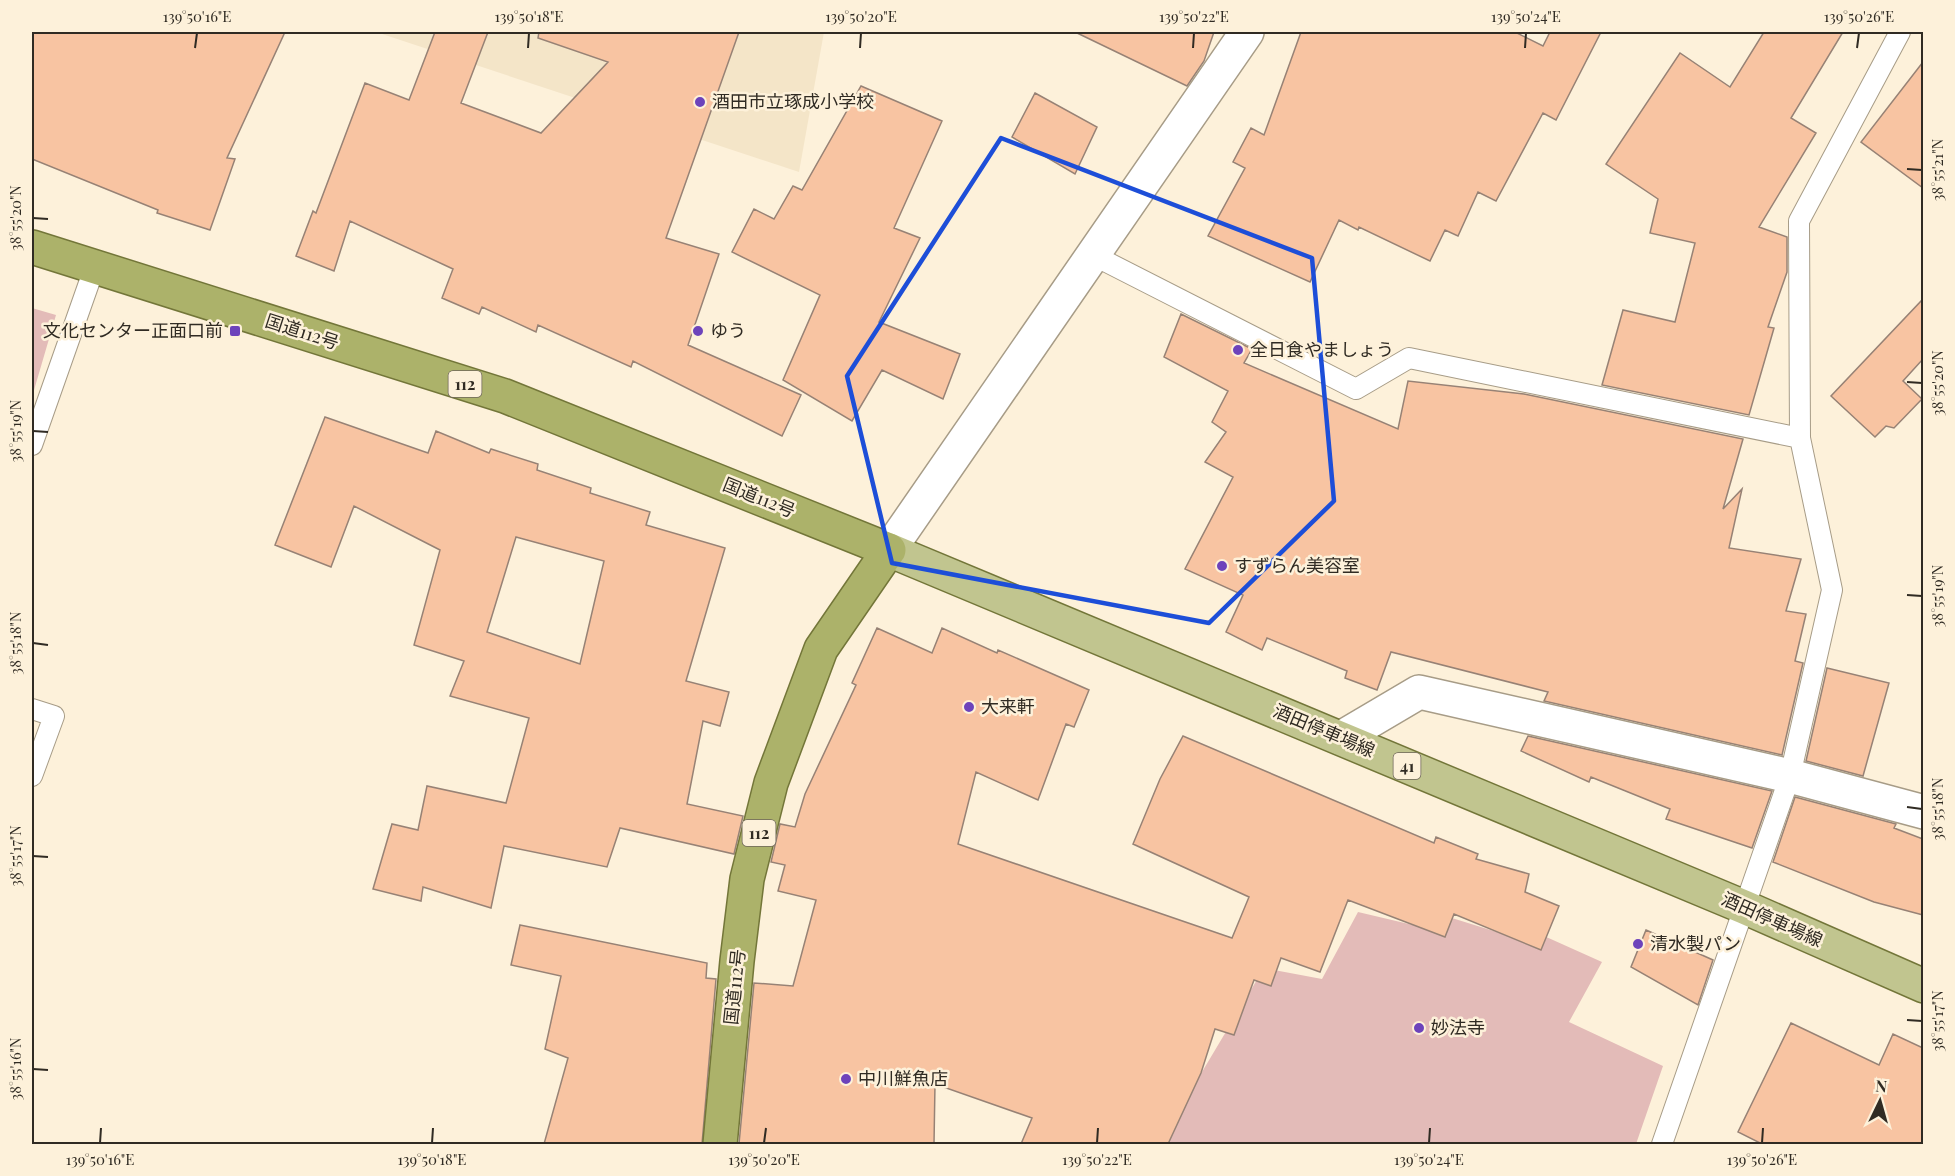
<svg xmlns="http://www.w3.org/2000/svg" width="1955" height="1176" viewBox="0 0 1955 1176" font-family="'Playfair Display','Noto Sans JP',serif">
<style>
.built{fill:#f4e5c8}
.green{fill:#e3bbb8}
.building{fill:#f8c4a2;stroke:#978275;stroke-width:1.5;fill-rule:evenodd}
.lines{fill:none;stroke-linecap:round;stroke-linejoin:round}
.service-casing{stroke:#a79c87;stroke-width:22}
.minor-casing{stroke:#a79c87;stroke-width:36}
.tertiary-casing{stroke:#a79c87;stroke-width:36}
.primary-casing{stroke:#737639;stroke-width:36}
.trunk-casing{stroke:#737639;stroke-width:36}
.service{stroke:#fff;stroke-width:20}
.minor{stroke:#fff;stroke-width:33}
.tertiary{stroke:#fff;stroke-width:33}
.primary{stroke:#c1c58f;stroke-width:33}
.trunk{stroke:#acb26a;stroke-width:33}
.marked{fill:none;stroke:#1d4ed8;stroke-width:4.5;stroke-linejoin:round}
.ticks{fill:none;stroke:#302b23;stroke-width:2}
.poi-dot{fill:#6d43bb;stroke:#fdf1da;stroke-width:2}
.labels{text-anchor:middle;stroke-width:5;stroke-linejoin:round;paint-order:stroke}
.shield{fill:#fdf1da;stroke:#6e665a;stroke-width:1.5}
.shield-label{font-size:16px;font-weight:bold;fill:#302b23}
.poi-label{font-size:18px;fill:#302b23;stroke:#fdf1da;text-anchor:start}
.street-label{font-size:18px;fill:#302b23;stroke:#fdf1da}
.neatline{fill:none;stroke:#302b23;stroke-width:2}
.ticks-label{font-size:15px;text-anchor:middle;fill:#302b23}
</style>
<rect width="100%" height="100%" fill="#fdf1da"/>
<path class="built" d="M376 32H824L799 172Z"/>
<path class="green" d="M32 308 56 315 32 397Z
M1358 912 1430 929 1439 914 1513 937 1515 923 1602 962 1569 1022 1663 1066 1636 1144H1159L1264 968 1322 979Z"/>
<path class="building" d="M32 32H285L227 158 235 159 210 230 157 213 158 210 32 159Z
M435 32H488L461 103 541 133 608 62 538 38 539 32H739L666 238 719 254 688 345 801 395 782 436 633 361 631 367 538 325 536 332 482 307 479 314 442 298 453 269 350 221 334 271 296 256 313 211 316 213 365 83 409 100Z
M1075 32H1214L1204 61 1187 86Z
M1301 32H1515L1543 46 1550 32H1601L1556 120 1543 113 1496 201 1478 192 1458 236 1445 230 1430 261 1359 227 1358 230 1339 220 1310 282 1208 236 1245 168 1233 162 1251 128 1264 135Z
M1764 32H1843L1791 118 1816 133 1759 227 1787 237V272L1768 327 1774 328 1749 415 1602 385 1623 310 1675 322 1695 243 1650 233 1658 199 1606 164 1680 53 1730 87Z
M1923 62V188L1861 142Z
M861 86 942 121 894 228 920 238 879 322 960 354 943 399 882 370 852 421 783 380 820 295 732 252 754 209 774 219 793 186 802 190Z
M1035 93 1097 127 1075 174 1012 137Z
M1923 299V359L1903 381 1922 399 1894 428 1886 426 1875 437 1831 396Z
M1181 314 1252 349 1244 363 1398 429 1408 381 1524 394 1743 439 1723 509 1742 489 1729 548 1801 559 1786 611 1806 614 1795 661 1803 663 1782 755 1544 701 1548 692 1391 652 1377 690 1345 678 1347 671 1267 638 1262 650 1226 632 1243 595 1185 569 1233 477 1205 462 1226 432 1212 422 1228 391 1164 357Z
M325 417 428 453 436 431 489 453 491 449 538 464 537 470 591 488 590 493 650 512 646 525 725 548 686 681 729 692 720 726 703 721 687 804 743 816 734 854 620 828 607 867 504 846 491 908 423 887 421 901 373 889 392 824 418 830 427 786 506 803 529 718 450 696 464 661 414 645 440 550 354 506 331 567 275 545ZM516 537 604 561 580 664 487 632Z
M877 628 932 653 942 628 997 653 998 650 1089 690 1074 727 1066 724 1038 800 976 772 958 844 1232 938 1249 897 1133 844 1160 779 1183 736 1434 843 1436 837 1478 854 1476 859 1529 874 1525 892 1559 906 1541 950 1454 914 1445 937 1348 900 1320 972 1281 958 1271 986 1254 980 1234 1035 1215 1029 1201 1073 1168 1144H1021L1032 1118 935 1084 934 1144H739L754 983 793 986 816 900 778 891 785 865 771 862 780 824 795 827 805 794 856 685 852 683Z
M1827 668 1889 683 1863 776 1806 761Z
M1528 736 1772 791 1752 848 1666 819 1670 809 1591 777 1589 782 1521 751Z
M1795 797 1896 824 1894 828 1923 839V915L1874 902 1773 862Z
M520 925 707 963 706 978 716 979 702 1144H544L568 1058 545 1049 561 976 511 965Z
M1646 930 1713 960 1698 1005 1631 967Z
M1791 1023 1879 1065 1893 1034 1923 1048V1144H1762L1738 1132Z"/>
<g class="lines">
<defs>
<path id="service" d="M1093 255 1356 389 1409 358 1800 438
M32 445 95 266
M32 709 54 716 32 776
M1662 1144 1790 776 1832 590 1800 438 1799 221 1900 32"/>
<path id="minor" d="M1341 738 1419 692 1790 776 1924 812"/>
<path id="tertiary" d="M889 550 1247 32"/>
<path id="primary" d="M889 550 1744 907 1924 986"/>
<path id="trunk" d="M32 247 505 396 889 550 821 649 771 783 747 879 737 961 720 1144"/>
</defs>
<use href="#service" class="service-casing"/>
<use href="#minor" class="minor-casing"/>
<use href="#tertiary" class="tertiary-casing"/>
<use href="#primary" class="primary-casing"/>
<use href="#trunk" class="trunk-casing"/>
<use href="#service" class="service"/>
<use href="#minor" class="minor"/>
<use href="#tertiary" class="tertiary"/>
<use href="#primary" class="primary"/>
<use href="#trunk" class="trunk"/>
</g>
<path class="marked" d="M1001 138 1312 258 1334 501 1209 623 892 563 847 376Z"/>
<path class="ticks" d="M195 48 197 33M528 48 529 33M860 48 861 33M1193 48 1194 33M1525 48 1526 33M1857 48 1859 33M1907 169 1922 170M33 218 48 219M1907 382 1922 383M33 431 48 432M1907 595 1922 596M33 643 48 645M1907 807 1922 809M33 856 48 857M1907 1020 1922 1021M33 1069 48 1070M100 1143 101 1128M432 1143 433 1128M764 1143 766 1128M1097 1143 1098 1128M1429 1143 1430 1128M1762 1143 1763 1128"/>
<g class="poi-dot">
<circle cx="700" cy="102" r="6"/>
<rect x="229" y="325" width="12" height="12" rx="3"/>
<circle cx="698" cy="331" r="6"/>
<circle cx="1238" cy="350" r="6"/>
<circle cx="1222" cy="566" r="6"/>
<circle cx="969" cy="707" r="6"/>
<circle cx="1638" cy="944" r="6"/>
<circle cx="1419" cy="1028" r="6"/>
<circle cx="846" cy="1079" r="6"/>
</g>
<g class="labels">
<g class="shield">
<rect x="448.5" y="371" width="33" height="26" rx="4.5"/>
<rect x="1393.5" y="753" width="27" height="26" rx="4.5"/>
<rect x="742.5" y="820" width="33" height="26" rx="4.5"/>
</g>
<g class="shield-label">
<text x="465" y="390">112</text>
<text x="1407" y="772">41</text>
<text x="759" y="839">112</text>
</g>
<g class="poi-label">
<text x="712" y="108">酒田市立琢成小学校</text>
<text x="223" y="337" text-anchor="end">文化センター正面口前</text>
<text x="710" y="337">ゆう</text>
<text x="1250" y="356">全日食やましょう</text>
<text x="1234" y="572">すずらん美容室</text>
<text x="981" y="713">大来軒</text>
<text x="1650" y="950">清水製パン</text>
<text x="1431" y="1034">妙法寺</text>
<text x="858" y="1085">中川鮮魚店</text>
</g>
<g class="street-label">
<text transform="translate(302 332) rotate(18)" y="6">国道112号</text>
<text transform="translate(759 498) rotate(22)" y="6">国道112号</text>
<text transform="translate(1324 731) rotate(23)" y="6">酒田停車場線</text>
<text transform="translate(1772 920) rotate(24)" y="6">酒田停車場線</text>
<text transform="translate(735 987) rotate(-84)" y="6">国道112号</text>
</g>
</g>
<rect width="1955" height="1176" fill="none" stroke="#fdf1da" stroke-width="66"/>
<g transform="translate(1880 1101) rotate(5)" stroke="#fdf1da" stroke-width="4.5" paint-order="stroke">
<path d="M0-4.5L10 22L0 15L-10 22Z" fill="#302b23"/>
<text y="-9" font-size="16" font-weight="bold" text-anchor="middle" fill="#302b23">N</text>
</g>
<rect x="33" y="33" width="1889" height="1110" class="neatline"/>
<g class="ticks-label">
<text x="197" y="22">139°50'16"E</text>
<text x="529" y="22">139°50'18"E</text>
<text x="861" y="22">139°50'20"E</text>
<text x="1194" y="22">139°50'22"E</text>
<text x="1526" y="22">139°50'24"E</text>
<text x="1859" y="22">139°50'26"E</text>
<text transform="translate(1938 170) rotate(-90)" y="5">38°55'21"N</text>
<text transform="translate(16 218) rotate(-90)" y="5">38°55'20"N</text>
<text transform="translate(1938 383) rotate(-90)" y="5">38°55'20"N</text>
<text transform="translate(16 431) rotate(-90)" y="5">38°55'19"N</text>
<text transform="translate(1938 596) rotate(-90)" y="5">38°55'19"N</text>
<text transform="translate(16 643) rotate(-90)" y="5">38°55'18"N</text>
<text transform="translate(1938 809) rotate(-90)" y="5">38°55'18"N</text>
<text transform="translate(16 856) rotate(-90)" y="5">38°55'17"N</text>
<text transform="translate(1938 1021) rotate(-90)" y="5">38°55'17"N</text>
<text transform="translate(16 1069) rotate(-90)" y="5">38°55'16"N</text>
<text x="100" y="1165">139°50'16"E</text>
<text x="432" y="1165">139°50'18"E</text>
<text x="764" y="1165">139°50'20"E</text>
<text x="1097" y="1165">139°50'22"E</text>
<text x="1429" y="1165">139°50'24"E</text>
<text x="1762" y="1165">139°50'26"E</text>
</g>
</svg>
